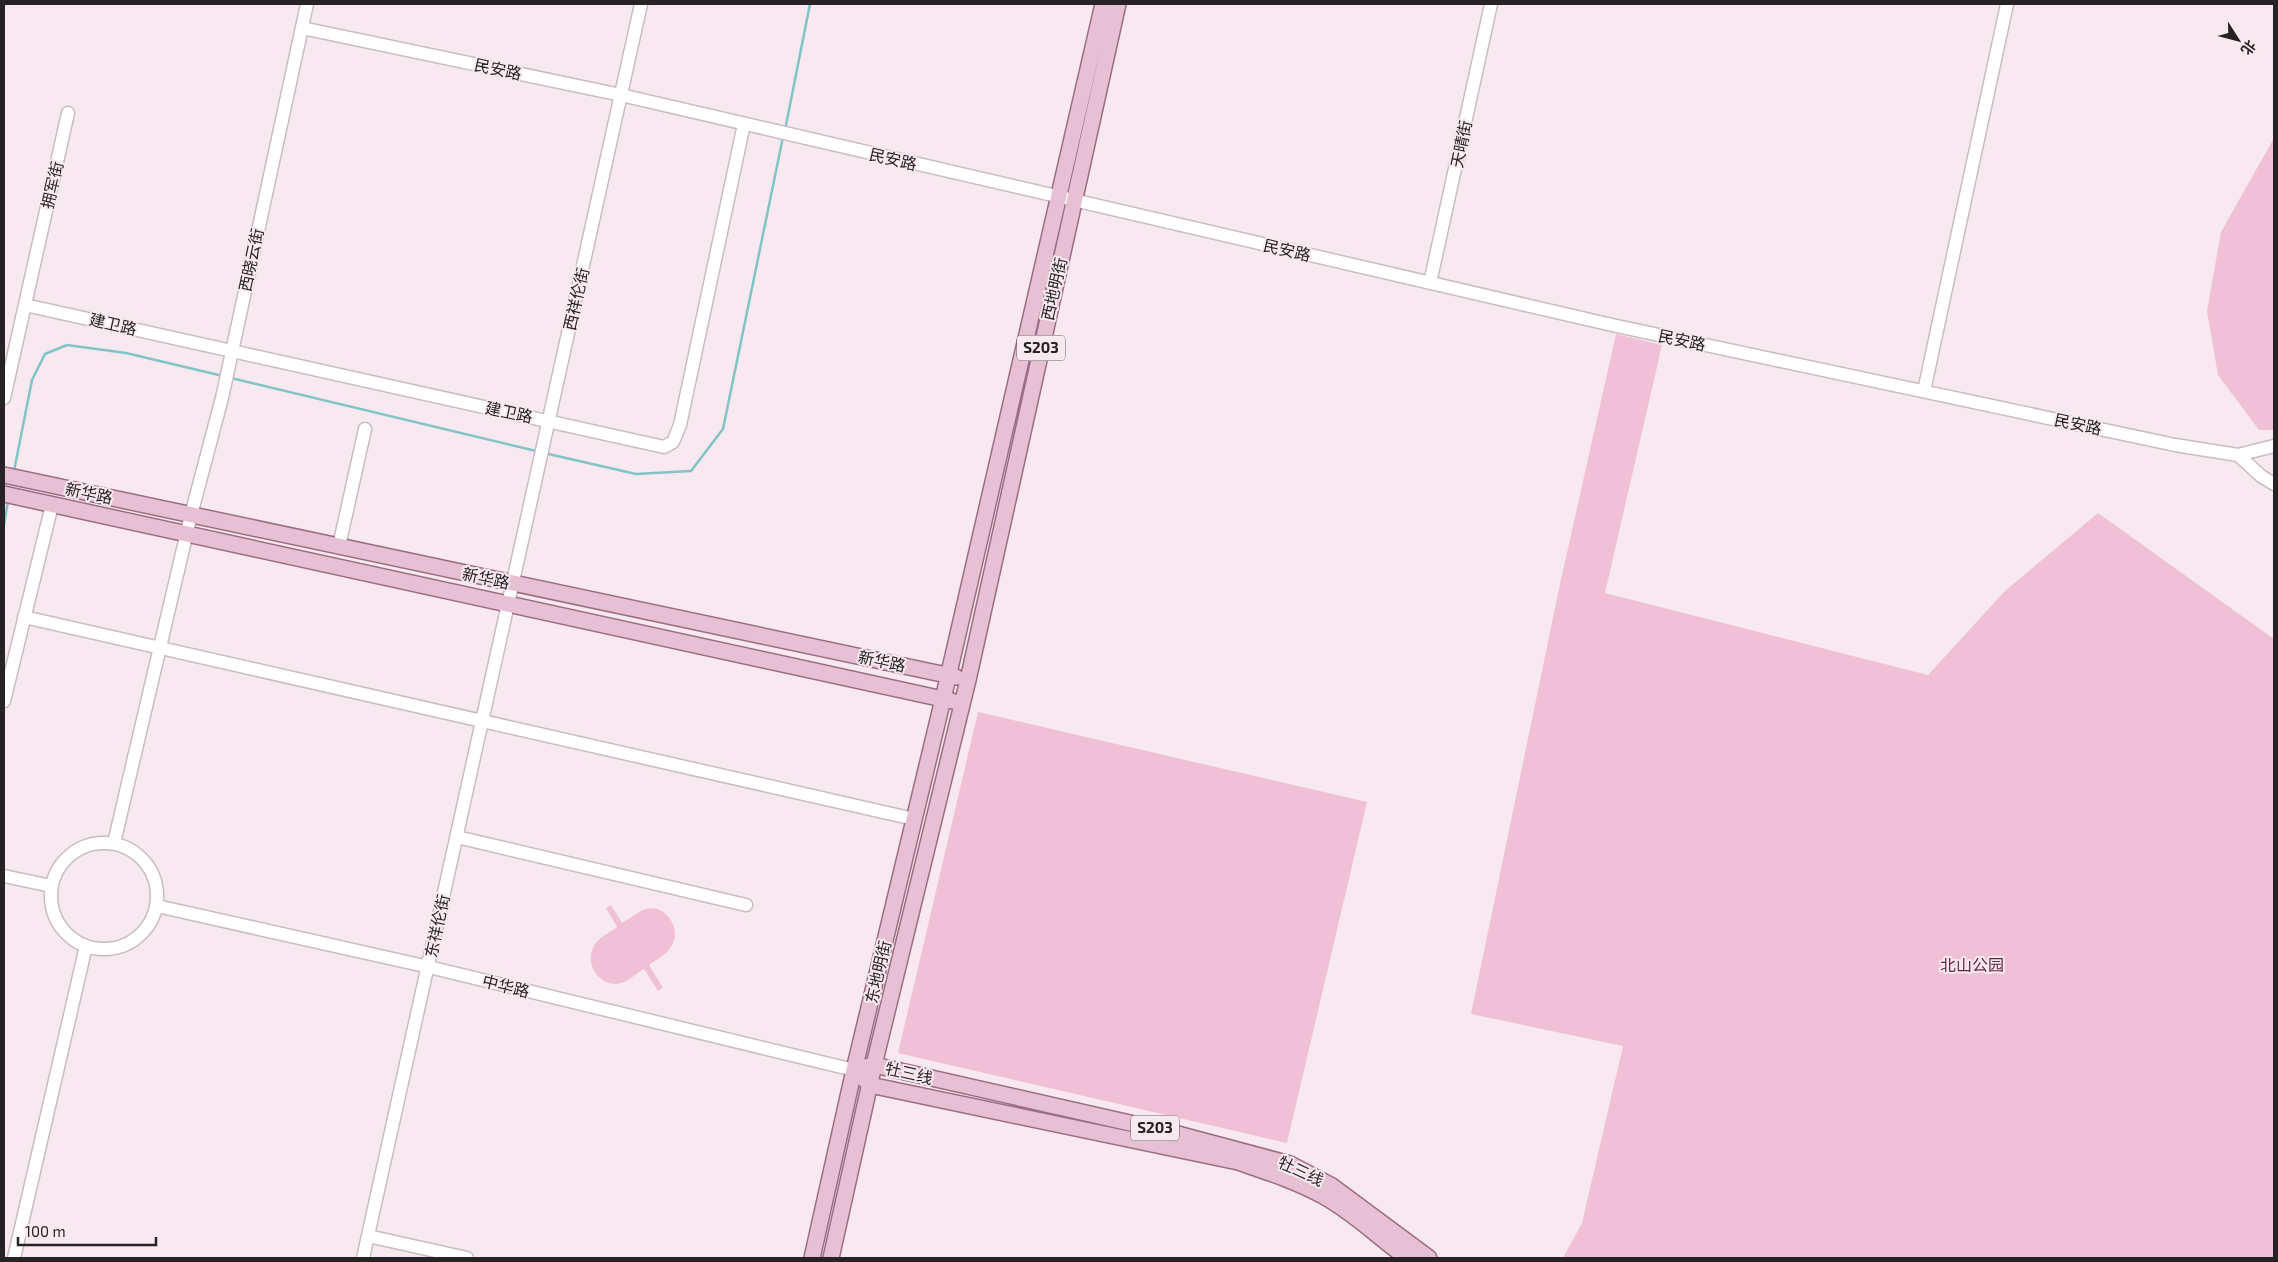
<svg xmlns="http://www.w3.org/2000/svg" width="2278" height="1262" viewBox="0 0 2278 1262" font-family="'Exo 2','Noto Sans SC',sans-serif">
<style>
.green{fill:#efc0d6}
.lines{fill:none;stroke-linecap:round;stroke-linejoin:round}
.stream{stroke:#82c4c5;stroke-width:2.5}
.minor-casing{stroke:#c9bcc2;stroke-width:15}
.major-casing{stroke:#9b6d84;stroke-width:18}
.minor{stroke:#fff;stroke-width:12}
.major{stroke:#e8c0d4;stroke-width:15}
.labels{text-anchor:middle;stroke-width:4;stroke-linejoin:round;paint-order:stroke}
.shield{fill:#f7e9ef;stroke:#655e62;stroke-width:1}
.shield-label{font-size:15px;font-weight:bold;fill:#272225}
.street-label{font-size:16px;fill:#272225;stroke:#f7e9ef}
.park-label{font-size:16px;fill:#612446;stroke:#f7e9ef}
</style>
<rect width="100%" height="100%" fill="#f7e9ef"/>
<path class="green" d="M2274 138V430H2259L2218 375 2207 311 2221 232Z
M1616 334 1662 345 1605 593 1928 675 2005 591 2098 513 2274 639V1258H1563L1582 1223 1623 1046 1471 1014 1560 584Z
M978 712 1367 802 1287 1143 898 1053Z
M611 905 622 923C629 919 636 913 643 910 665 901 684 930 670 948 665 956 656 960 649 965L663 988 658 991 644 969C637 973 631 979 624 982 601 991 582 963 595 944 600 937 611 932 617 927L606 908Z"/>
<g class="lines">
<path class="stream" d="M785 130 810 4
M231 378 536 451
M544 453 636 474 691 471 723 429 783 137
M14 471 32 380 45 354 67 345 126 353 223 376
M4 525 8 501"/>
<defs>
<path id="minor" d="M302 28 621 95 1612 325 2175 445 2238 455 2274 446
M1430 283 1491 4
M25 305 664 447 673 442 680 425 744 124
M1924 391 2007 4
M4 398 68 113
M2238 455 2261 476 2274 484
M339 546 365 429
M24 617 914 819
M4 701 52 505
M457 837 746 905
M51 896a53 53 0 1 1 106 0a53 53 0 1 1-106 0Z
M114 843 191 515 222 398 307 4
M4 876 51 886
M157 906 429 967 854 1070
M368 1236 467 1258
M14 1258 86 946
M363 1258 641 4"/>
<path id="major" d="M4 475 956 677
M4 494 952 701
M864 1067 874 1065 1174 1133 1290 1164 1332 1186 1429 1258
M863 1078 870 1085 1238 1162C1267 1172 1296 1181 1323 1196 1354 1213 1379 1238 1407 1258
M812 1258 854 1070 943 699 1103 4
M831 1258 874 1065 968 680 1118 4"/>
</defs>
<use href="#minor" class="minor-casing"/>
<use href="#major" class="major-casing"/>
<use href="#minor" class="minor"/>
<use href="#major" class="major"/>
</g>
<g class="labels">
<g class="shield">
<rect x="1017" y="335.5" width="48" height="25" rx="4"/>
<rect x="1131" y="1115.5" width="48" height="25" rx="4"/>
</g>
<g class="shield-label">
<text x="1041" y="353">S203</text>
<text x="1155" y="1133">S203</text>
</g>
<g class="street-label">
<text transform="translate(498 69) rotate(12)" y="6">民安路</text>
<text transform="translate(1461 144) rotate(-78)" y="6">天晴街</text>
<text transform="translate(893 159) rotate(13)" y="6">民安路</text>
<text transform="translate(52 185) rotate(-77)" y="6">拥军街</text>
<text transform="translate(1287 250) rotate(13)" y="6">民安路</text>
<text transform="translate(251 260) rotate(-78)" y="6">西晓云街</text>
<text transform="translate(1054 289) rotate(-77)" y="6">西地明街</text>
<text transform="translate(576 299) rotate(-77)" y="6">西祥伦街</text>
<text transform="translate(113 324) rotate(13)" y="6">建卫路</text>
<text transform="translate(1682 340) rotate(12)" y="6">民安路</text>
<text transform="translate(509 412) rotate(12)" y="6">建卫路</text>
<text transform="translate(2078 424) rotate(12)" y="6">民安路</text>
<text transform="translate(89 493) rotate(12)" y="6">新华路</text>
<text transform="translate(486 578) rotate(12)" y="6">新华路</text>
<text transform="translate(882 661) rotate(12)" y="6">新华路</text>
<text transform="translate(437 926) rotate(-78)" y="6">东祥伦街</text>
<text transform="translate(878 972) rotate(-77)" y="6">东地明街</text>
<text transform="translate(506 986) rotate(14)" y="6">中华路</text>
<text transform="translate(909 1073) rotate(13)" y="6">牡三线</text>
<text transform="translate(1301 1171) rotate(25)" y="6">牡三线</text>
</g>
<g class="park-label">
<text x="1972" y="971">北山公园</text>
</g>
</g>
<rect width="2278" height="1262" fill="none" stroke="#272225" stroke-width="10"/>
<g transform="translate(2238 40) rotate(126)" stroke="#f7e9ef" stroke-width="4" paint-order="stroke">
<path d="M0-4L9 19L0 12L-9 19Z" fill="#272225"/>
<text y="-8" font-size="14" font-weight="bold" text-anchor="middle" fill="#272225">北</text>
</g>
<path d="M18 1237v8h138v-8" fill="none" stroke="#272225" stroke-width="2.5"/>
<text x="25" y="1237" font-size="15" fill="#272225" stroke="#f7e9ef" stroke-width="4" paint-order="stroke">100 m</text>
</svg>
